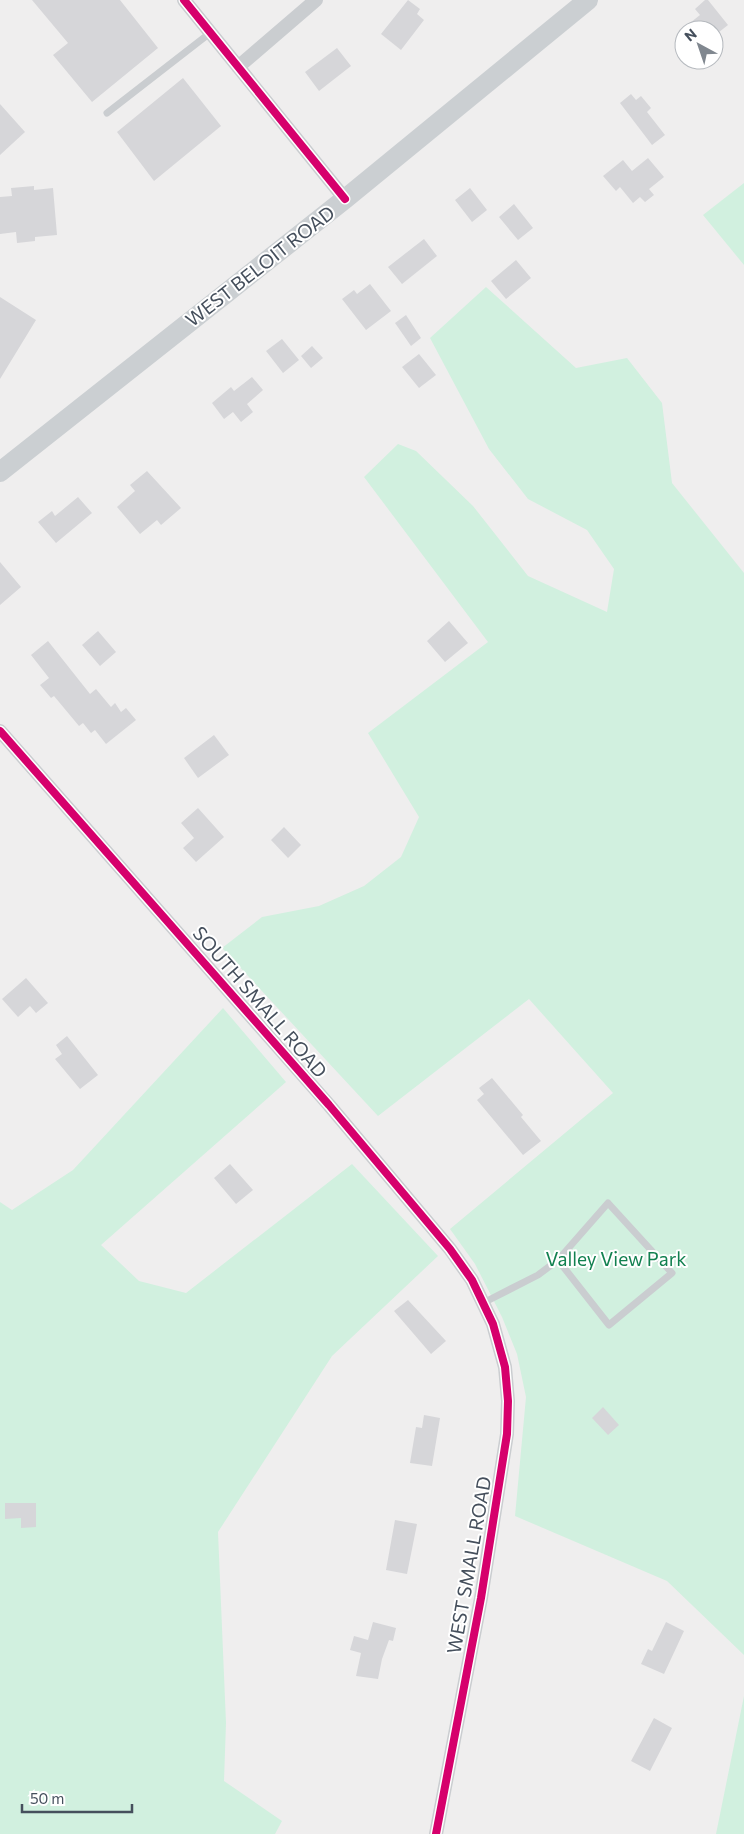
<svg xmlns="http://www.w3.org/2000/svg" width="744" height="1834" viewBox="0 0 744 1834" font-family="Commissioner,sans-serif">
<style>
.green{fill:#d1f0df}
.building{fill:#d6d6d9}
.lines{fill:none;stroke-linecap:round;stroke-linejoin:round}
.service{stroke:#cacdd0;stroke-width:7}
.minor{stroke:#cacdd0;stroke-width:14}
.secondary{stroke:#cbcfd2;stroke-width:20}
.cycleway-casing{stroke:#fff;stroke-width:11}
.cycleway{stroke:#d6006c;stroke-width:8}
.labels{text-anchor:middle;stroke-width:4;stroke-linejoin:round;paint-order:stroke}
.street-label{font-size:19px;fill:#454f5c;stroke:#fff}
.park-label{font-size:19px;fill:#128150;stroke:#fff}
</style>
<rect width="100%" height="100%" fill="#efeeee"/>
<path class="green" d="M744 183V265L703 215Z
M486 287 576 368 627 358 662 403 672 483 744 573V1655L667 1581 515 1516 526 1397 517 1354 502 1317 475 1264 450 1229 613 1093 529 999 378 1116 222 948 262 917 319 906 364 886 401 857 419 817 368 733 488 642 364 477 398 444 416 451 473 506 528 576 607 612 614 569 587 530 528 499 489 449 430 338Z
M223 1008 286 1082 101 1245 139 1281 186 1293 352 1164 438 1256 332 1356 218 1532 226 1723 224 1781 282 1821 275 1834H0V1202L12 1210 73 1170Z
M744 1696V1834H716Z"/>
<path class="building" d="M32 0H120L158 48 92 102 53 55 68 43Z
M408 0 420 9 417 14 424 20 401 50 381 34Z
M705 0H708L728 25 714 36V30H681L700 15 695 9Z
M337 48 351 66 319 91 305 72Z
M183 78 221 126 154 181 117 132Z
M631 94 636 100 641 96 651 108 647 112 665 135 652 145 620 103Z
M0 104 25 132 0 155Z
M648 158 664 177 649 189 654 195 645 202 640 197 633 203 620 187 616 191 603 176 623 160 632 171Z
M34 186V190L53 188 57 235 35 237V241L17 243 16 232 0 234V197L12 196 11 188Z
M470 188 487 210 472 222 455 200Z
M514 204 533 228 518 240 499 217Z
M424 239 437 256 402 284 388 267Z
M516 260 531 278 506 299 491 281Z
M370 284 391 311 366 330 342 299 354 290 357 294Z
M0 297 36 320 0 379Z
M406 315 421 338 411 346 395 323Z
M282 339 299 360 283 373 266 351Z
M312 346 323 358 311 368 301 356Z
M419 354 436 375 419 388 402 367Z
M252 377 263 390 247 404 253 412 241 422 233 412 224 419 212 403 231 387 234 391Z
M147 471 181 508 161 525 157 520 140 534 117 507 135 491 130 485Z
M78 497 92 513 56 543 38 522 52 511 55 516Z
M0 562 21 587 0 605Z
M449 621 468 643 445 662 427 641Z
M98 631 116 652 100 666 82 645Z
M48 641 90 694 96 689 111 707 115 703 121 712 126 708 136 720 106 744 95 730 91 733 83 723 79 726 54 696 51 698 40 685 49 678 31 655Z
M214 735 229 755 198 778 184 758Z
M198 808 224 837 196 862 183 848 194 838 181 823Z
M284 827 301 845 288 858 271 840Z
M26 978 48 1003 36 1013 30 1006 18 1017 2 999Z
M67 1036 98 1075 80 1089 55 1059 62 1054 56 1045Z
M492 1078 523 1115 521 1117 541 1141 523 1155 477 1100 484 1094 479 1088Z
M230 1164 253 1190 236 1204 214 1178Z
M408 1300 446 1341 431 1354 394 1311Z
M603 1407 619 1425 608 1435 592 1418Z
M424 1415 440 1418 432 1466 410 1463 416 1427 422 1428Z
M5 1503H36V1527L21 1528V1518L5 1519Z
M395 1520 417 1524 407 1574 386 1570Z
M373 1622 396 1628 393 1641 389 1640 382 1659 378 1679 356 1676 361 1653 350 1650 354 1636 368 1640Z
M666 1622 684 1631 664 1674 641 1664 648 1649 652 1651Z
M654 1718 672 1728 650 1771 631 1761Z"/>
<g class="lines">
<path class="service" d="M107 113 210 33
M483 1303 538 1275 558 1260 608 1203 672 1273 609 1325 558 1260"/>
<path class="minor" d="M184 0 345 199
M238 67 316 0
M0 731 329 1105 450 1249 472 1280 493 1324 505 1367 508 1401 507 1434 481 1598 436 1834"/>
<path class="secondary" d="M0 472 345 199 588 0"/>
<defs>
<path id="cycleway" d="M184 0 345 199
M0 731 329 1105 450 1249 472 1280 493 1324 505 1367 508 1401 507 1434 481 1598 436 1834"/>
</defs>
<use href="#cycleway" class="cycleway-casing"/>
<use href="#cycleway" class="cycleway"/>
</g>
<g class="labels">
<g class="street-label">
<text transform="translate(260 266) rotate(-38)" y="7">WEST BELOIT ROAD</text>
<text transform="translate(260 1002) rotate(49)" y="7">SOUTH SMALL ROAD</text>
<text transform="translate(469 1565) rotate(-80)" y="7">WEST SMALL ROAD</text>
</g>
<g class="park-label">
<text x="616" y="1266">Valley View Park</text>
</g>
</g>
<g transform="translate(699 45) rotate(320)"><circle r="24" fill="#ffffff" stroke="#b5b9be"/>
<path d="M0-4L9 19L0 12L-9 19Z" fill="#80878f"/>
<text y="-8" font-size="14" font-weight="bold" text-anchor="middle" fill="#454f5c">N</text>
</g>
<path d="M22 1804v8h110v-8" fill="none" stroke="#454f5c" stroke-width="2.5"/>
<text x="30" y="1804" font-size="15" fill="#454f5c" stroke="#ffffff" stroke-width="4" paint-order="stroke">50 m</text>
</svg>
